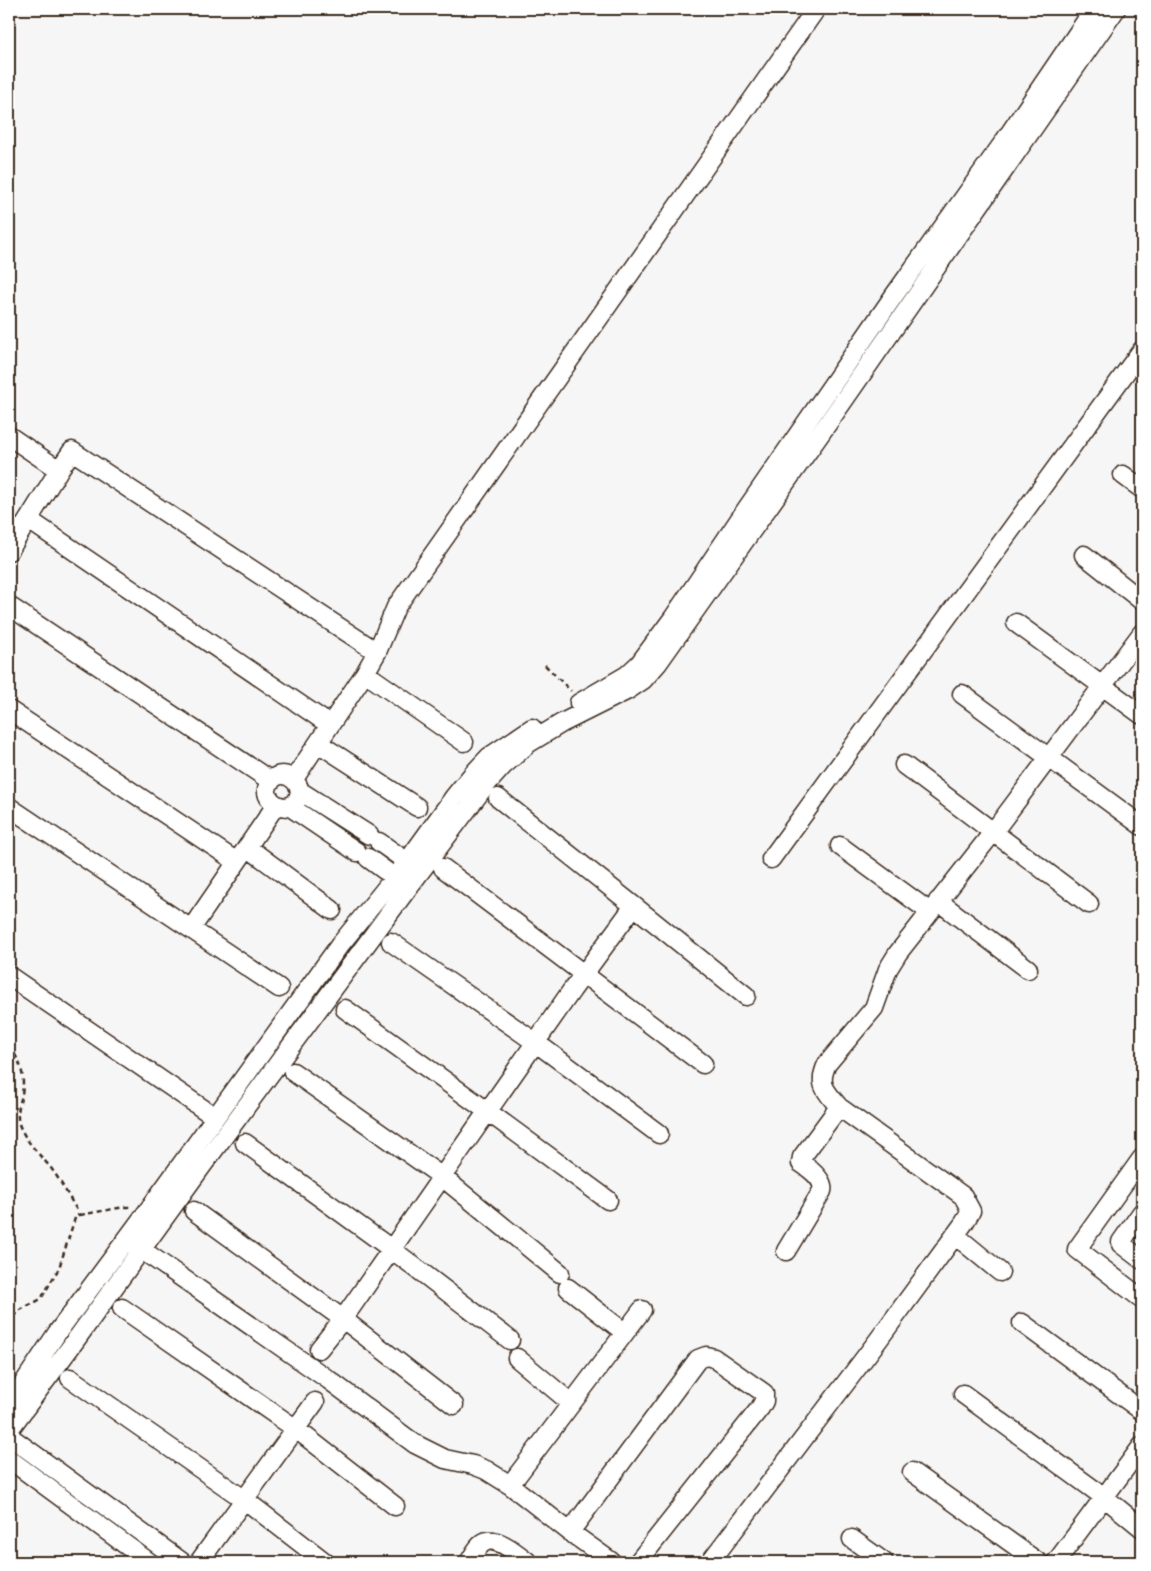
<svg xmlns="http://www.w3.org/2000/svg" width="1151" height="1571" viewBox="0 0 1151 1571" font-family="'Balsamiq Sans',sans-serif">
<style>
.lines{fill:none;stroke-linecap:round;stroke-linejoin:round}
.minor-casing{stroke:#3b2a1e;stroke-width:21}
.path{stroke:#3b2a1e;stroke-width:2.5;stroke-dasharray:5 4;stroke-linecap:butt}
.minor{stroke:#fff;stroke-width:18}
</style>
<rect width="100%" height="100%" fill="#f7f6f6"/>
<filter id="ink" filterUnits="userSpaceOnUse"><feTurbulence type="fractalNoise" baseFrequency=".02" numOctaves="2"/><feDisplacementMap in="SourceGraphic" scale="10" xChannelSelector="R" yChannelSelector="G"/><feConvolveMatrix kernelMatrix="1 2 1 2 8 2 1 2 1" color-interpolation-filters="sRGB"/></filter>
<g filter="url(#ink)">
<g class="lines">
<defs>
<path id="minor" d="M9 436 59 470 20 533
M59 470 72 451 377 652
M1123 475 1142 489
M29 520 330 725
M9 526 20 533 9 551
M1084 555 1142 601
M9 606 271 781
M1016 623 1142 715
M365 673 464 742
M962 694 1142 826
M579 703 627 675 639 664 673 618 745 511 893 297 1003 143 1094 9
M9 710 237 862
M318 743 365 673 377 652 396 607 816 9
M904 765 1089 904
M294 779 318 743 417 807
M300 791C296 822 254 801 271 781 281 768 297 778 300 791L369 835
M289 806 357 852
M9 807 279 988
M379 842 416 868
M840 846 930 912
M247 847 332 910
M368 858 402 883
M771 859 1142 350
M443 868 703 1064
M938 901 1028 969
M634 906 746 996
M191 929 276 805
M391 942 535 1042 659 1134
M9 976 215 1117
M345 1009 487 1111 608 1200
M293 1072 441 1176 560 1273
M245 1143 390 1248 510 1340
M1142 1158 1077 1249 1142 1299
M194 1211 343 1319 572 990 634 906 498 798
M1142 1212 1121 1242V1244L1142 1260
M955 1235 1000 1272
M132 1243 329 1380 415 1444 445 1459 473 1465 486 1470 510 1485 570 1532 612 1562
M786 1251 822 1191C825 1180 810 1169 801 1163L802 1157 839 1107
M568 1288 624 1332
M122 1308 296 1429 395 1506
M1022 1323 1142 1411
M319 1349 343 1319 454 1405
M517 1358 571 1403
M70 1378 245 1500 325 1562
M963 1394 1104 1497 1142 1528
M9 1405 57 1333 149 1209 339 946 407 862 454 797 472 775 489 757 532 728
M9 1430 75 1341 202 1166 408 888 485 786 503 766 529 743 562 723 628 690 643 680 658 663 828 423 1116 9
M9 1436 182 1562
M9 1459 149 1562
M912 1472 1038 1562
M510 1485 642 1310
M570 1532 698 1359 706 1356 714 1358 764 1393V1401L760 1408 638 1562
M852 1539 884 1562
M199 1562 315 1402
M469 1562C473 1556 477 1547 483 1543 495 1534 519 1555 528 1562
M710 1562 879 1339 964 1223 971 1211 963 1196 839 1107C826 1091 817 1085 827 1064L874 1008 888 969 898 953 994 831 1142 633
M1056 1562 1142 1446"/>
</defs>
<use href="#minor" class="minor-casing"/>
<path class="path" d="M545 665 571 691
M9 1047C21 1060 25 1076 22 1094 20 1104 16 1113 19 1124 25 1141 40 1155 51 1168 62 1183 70 1199 80 1215H76L59 1268 41 1299 20 1310 9 1320
M80 1215 124 1207H130"/>
<use href="#minor" class="minor"/>
</g>
</g>
<rect width="1151" height="1571" fill="none" stroke="#fff" stroke-width="30"/>
<rect x="15" y="15" width="1121" height="1541" fill="none" stroke="#3b2a1e" stroke-width="2" filter="url(#ink)"/>
</svg>
